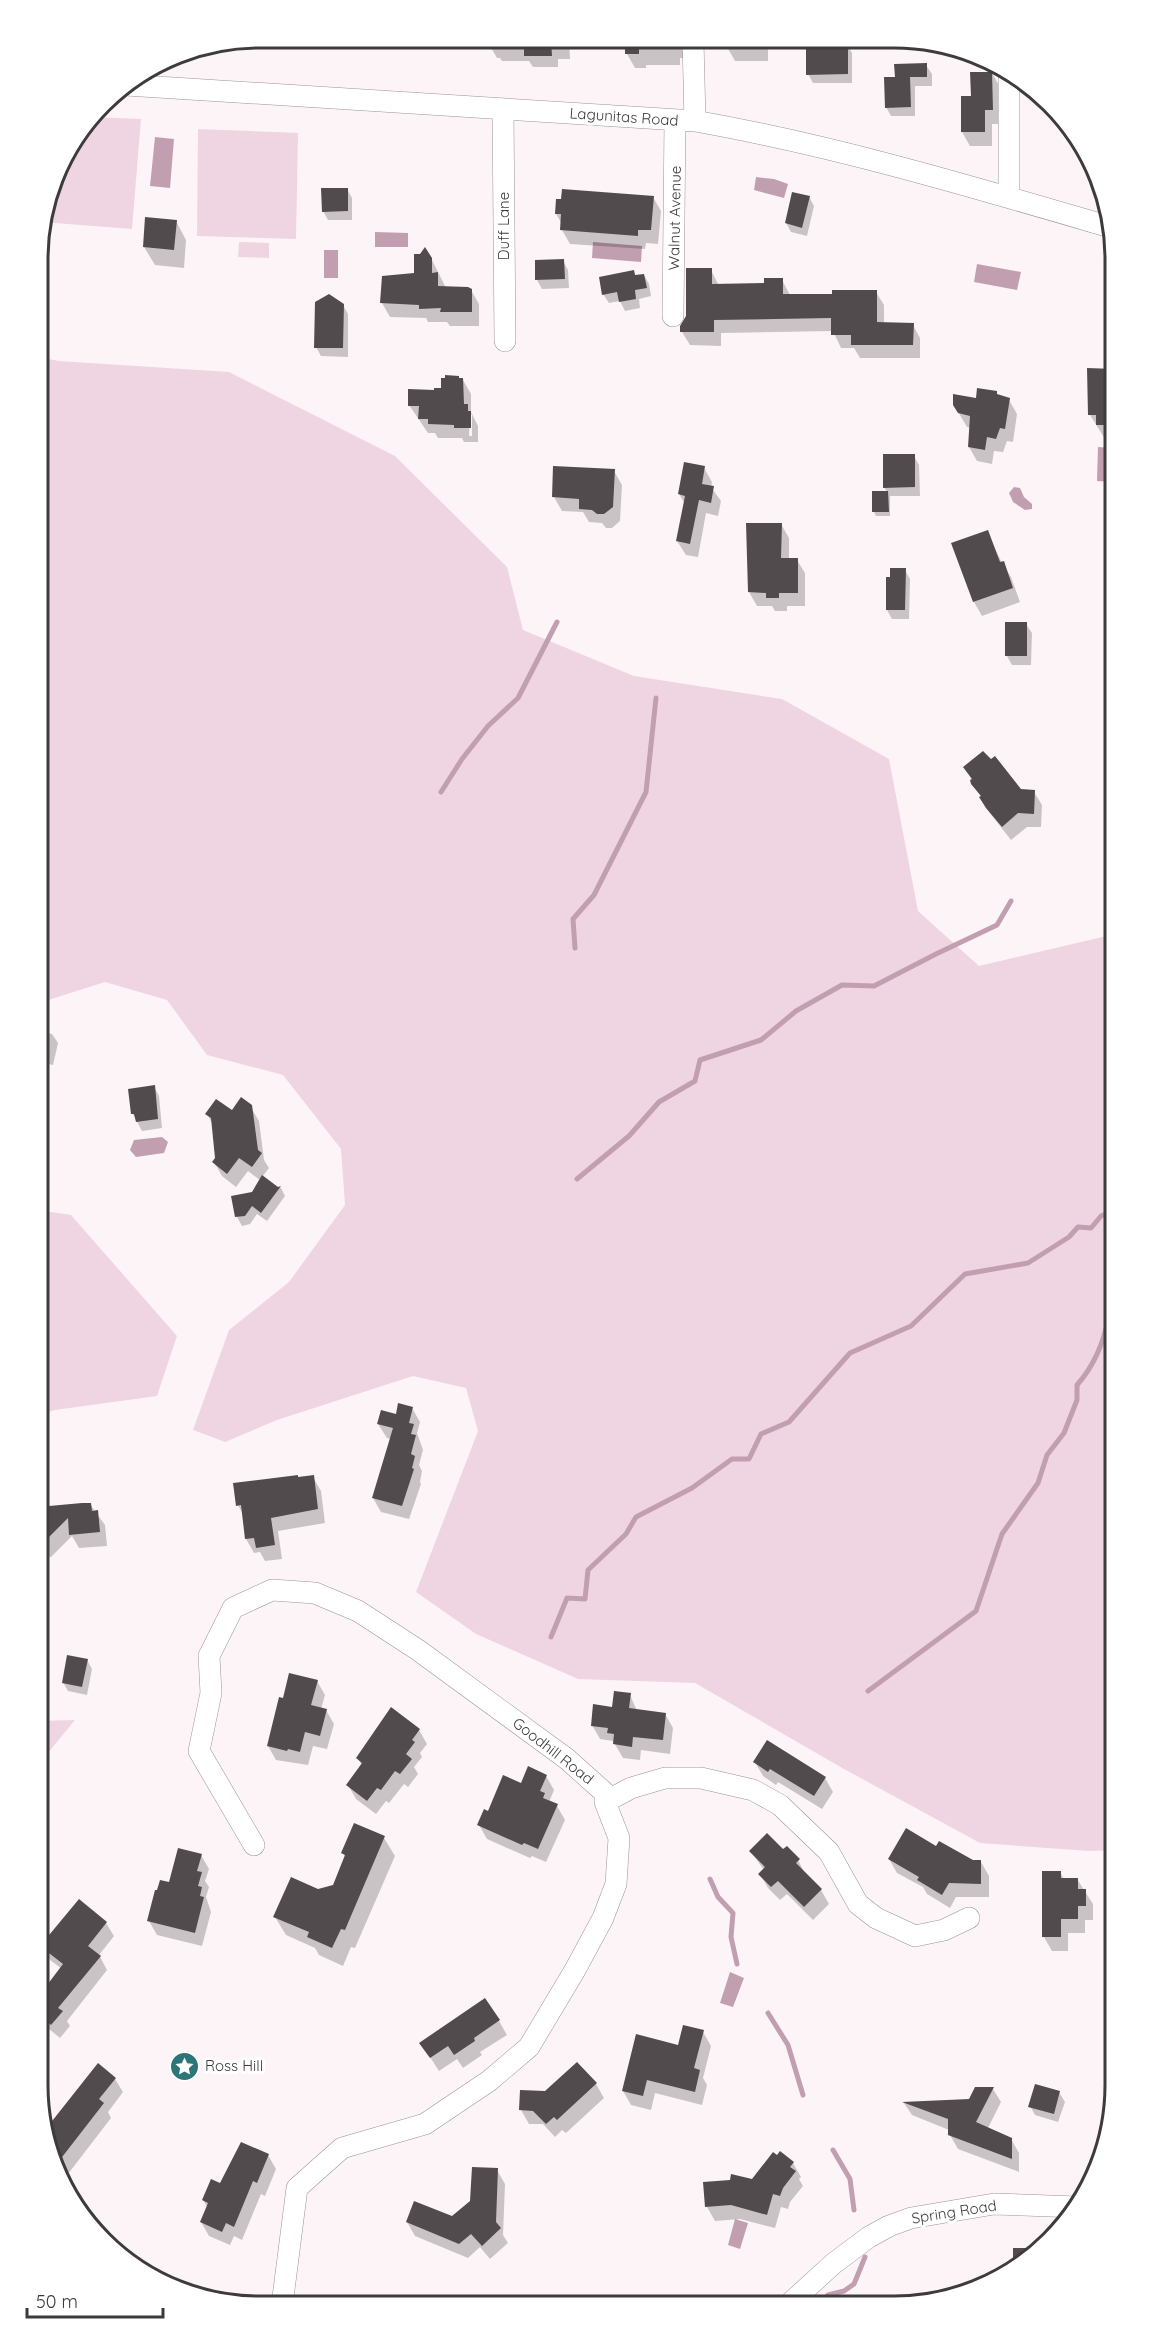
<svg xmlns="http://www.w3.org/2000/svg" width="1153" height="2344" viewBox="0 0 1153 2344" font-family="Quicksand,sans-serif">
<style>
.green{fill:#efd5e1}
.water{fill:#c29fb0}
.shadow{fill:#0003;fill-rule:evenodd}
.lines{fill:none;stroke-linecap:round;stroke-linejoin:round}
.stream{stroke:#c29fb0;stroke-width:5}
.building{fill:#524b4e}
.minor-casing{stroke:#9b9396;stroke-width:22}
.minor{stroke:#fff;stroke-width:21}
.labels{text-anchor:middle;stroke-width:6;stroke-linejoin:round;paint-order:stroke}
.street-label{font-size:15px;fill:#3e3b3c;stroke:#fff}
.poi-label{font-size:15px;fill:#3e3b3c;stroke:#fff;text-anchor:start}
.rim{fill:none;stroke:#3e3b3c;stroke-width:3}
</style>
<rect width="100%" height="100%" fill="#fdf4f8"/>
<path class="green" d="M95 117 141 119 132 229 42 222 61 161Z
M198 129 298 133 296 239 197 236Z
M239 242 269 243V258L238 257Z
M39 357 59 361 229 372 395 456 507 567 523 630 634 676 782 699 889 759 918 911 979 966 1115 934V1850L1089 1851 980 1843 844 1769 695 1683 578 1679 476 1634 416 1592 478 1431 466 1388 413 1376 277 1420 225 1442 193 1430 229 1330 289 1282 345 1205 341 1149 283 1075 207 1055 167 1000 105 982 39 1003Z
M38 1210 71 1215 177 1336 157 1396 55 1410 38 1415Z
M75 1720 38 1765V1721Z"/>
<path class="water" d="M155 137 174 139 170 188 150 186Z
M756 177 774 179 788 184 784 198 754 190Z
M375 232 408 233V247H375Z
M593 242 642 246 641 262 592 258Z
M324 250H338V278H324Z
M977 264 1021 272 1017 290 974 282Z
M1098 447 1114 448V482L1097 481Z
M1014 487 1020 488 1024 497 1032 504V509L1025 510 1013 502 1009 493Z
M162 1137 168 1142 164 1153 136 1157 130 1150 134 1140Z
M730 1972 744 1978 733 2007 720 2003Z
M735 2219 748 2223 740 2249 728 2245Z"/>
<path class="shadow" d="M490 39H569L570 59H558V67H533L529 61H502L500 58H497L490 46Z
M623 40H684L686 58H680V65H646V68H635L627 54Z
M727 40 768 41V61H735L727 47Z
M847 44 852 53V83H813L808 74Z
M926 65 932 74V86H915V116H891L886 107 896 78Z
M992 73 1000 87V124H992V146H970L962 132Z
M347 189 352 198V220H328L323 211Z
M653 197 661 211 658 244 646 243 645 249 570 244 562 230V224L556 214Z
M809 197 814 206 807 236 791 232 786 223Z
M176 221 186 240 184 268 155 265 144 247Z
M431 258 446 288 471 290 479 304V326H450L447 322H428L426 318 390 317 382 303Z
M563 261 568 270 569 288 542 289 537 280Z
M711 270 719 286 766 284 782 280 790 295H833L876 292 884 305V324L913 325 920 338V358H860L854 348H841L833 331 721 333V346L690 345 682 332Z
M634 272 636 277 644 275 649 284 651 296 639 299 640 308 625 311 620 301 609 303 603 294Z
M343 305 348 314V357L321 356 316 347Z
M459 380H463L471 394V412L478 426V442H464L462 438H438L435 433H428L409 405ZM470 412 472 415V436H469Z
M1090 386 1115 387V439H1105L1090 415Z
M998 396 1009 400 1017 414 1013 442 1007 441 1003 452 994 451 992 464 977 461 969 447 971 428 967 427 954 405Z
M914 456 919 465 920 496H890V516H876L874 512 887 492 884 487Z
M704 468 712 482 711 487 721 501 718 516 706 513 698 557 686 555 677 541 685 504 679 494Z
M614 471 622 485 620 521 612 528H606L602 523 589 522 583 512 562 511 554 497Z
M781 524 789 538V559L797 560 805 573V606H787V611H775L772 606H757L749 592Z
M987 532 1002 563 1011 577 1020 602 982 616 974 602 953 544Z
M905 570 910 579 909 619H892L887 610 892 578Z
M1026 624 1032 633 1031 665H1012L1007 656Z
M965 767 1020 791 1034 792 1042 805 1041 827H1027L1011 840 989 812Z
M39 1031 52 1034 58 1043 53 1065 39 1062Z
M154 1087 159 1096 162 1128 142 1131 133 1114Z
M250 1106 259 1121 264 1160 269 1168 262 1177 277 1188H281L285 1196 267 1221 257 1214 250 1224 242 1226 237 1217 261 1181 248 1171 236 1187 222 1176 214 1162 217 1158 213 1125 207 1114 232 1112Z
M412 1408 420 1422 417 1433 423 1450 419 1465 422 1471 420 1482 421 1484 409 1519 381 1512 373 1498 391 1439 387 1438 378 1424Z
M313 1477 321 1491 325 1523 278 1531 282 1559 265 1561 260 1552 254 1553 246 1539 244 1516 238 1505Z
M90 1504 105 1525 107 1546 79 1548 72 1536 51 1557 38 1556V1508Z
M87 1660 92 1669 87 1695 68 1691 63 1682Z
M317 1681 325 1695 321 1709 326 1710 334 1724 327 1749 313 1746 308 1765 276 1760 268 1746Z
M630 1695 637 1711 665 1714 673 1728 670 1754 641 1750 640 1760 623 1758 613 1741 600 1739 592 1725Z
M391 1709 419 1730 427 1744 420 1753 422 1757 414 1767 418 1774 408 1787 404 1784 389 1803 386 1801 376 1814 356 1799 348 1785 362 1766 358 1758Z
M755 1762 825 1778 833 1792 822 1809 778 1782 776 1785 763 1776Z
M546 1776 554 1790 549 1802 557 1806 565 1820 546 1862 532 1856 530 1858 487 1839 479 1825 489 1813 521 1785Z
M384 1838 395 1856 355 1948 351 1947 343 1966 319 1955 315 1948 286 1935 275 1917 318 1890 334 1886 346 1858 343 1853Z
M937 1848 972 1862H981L989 1876V1897H956L950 1908 927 1894 923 1887 897 1873 889 1859Z
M783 1851 798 1860 805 1874 821 1890 829 1904 813 1920 787 1894 780 1900 768 1888 760 1874 764 1870 751 1852Z
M201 1855 209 1869 205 1881 209 1887 206 1897 211 1912 202 1946 157 1935 149 1921 170 1884Z
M1060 1872 1064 1879H1077L1093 1904V1920H1085V1933H1068V1951H1052L1044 1937Z
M106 1923 114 1936 99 1955 107 1970 67 2021 70 2026 60 2038 38 2020V1992L41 1995 62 1969 50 1960 42 1946Z
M499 2021 507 2035 480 2052 482 2055 463 2068 457 2059 439 2071 421 2043Z
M703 2032 711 2046 703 2078 707 2085 702 2105 655 2093 651 2110 631 2105 623 2091 679 2047Z
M115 2079 123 2092 108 2112 111 2118 68 2174 53 2163 49 2156 46 2136Z
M596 2084 604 2098 566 2133 562 2130 555 2137 543 2124H529L521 2110 546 2092Z
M993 2089 1001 2102 988 2128 1011 2139 1019 2153V2172L958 2149 950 2135 949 2130 912 2115 904 2103 970 2100Z
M1059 2092 1065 2102 1058 2122 1035 2115 1030 2106Z
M268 2155 276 2169 265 2196 261 2194 242 2240 234 2236 230 2245 209 2236 201 2222 208 2208 203 2200 220 2185Z
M793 2163 801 2177 799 2179 803 2186 790 2202 788 2209 781 2207 775 2228 740 2219 715 2221 707 2207 752 2180Z
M497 2170 505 2184 503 2235 508 2243 490 2259 480 2247 468 2258 415 2236 407 2222 452 2218 471 2202Z
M1015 2250H1034L1035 2252 1015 2270Z"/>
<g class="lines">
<path class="stream" d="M441 792 462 759 488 726 518 698 557 622
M575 948 573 919 594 895 646 792 656 698
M577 1179 629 1136 659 1102 695 1081 700 1060 761 1040 796 1011 842 985 874 986 936 954 997 925 1011 901
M551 1637 567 1598 585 1599 588 1570 626 1534 636 1517 692 1488 732 1459H749L761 1434 789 1422 850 1353 911 1326 965 1274 1028 1263 1069 1237 1078 1227 1091 1228 1101 1216 1115 1210
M868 1691 976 1611 1002 1534 1038 1483 1047 1455 1064 1433 1077 1400V1385C1114 1343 1113 1290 1113 1236L1115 1234
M710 1879 718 1897 733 1913 731 1937 737 1964
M768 2013 788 2045 803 2095
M833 2150 850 2179 854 2210
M818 2306 828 2295 844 2291 854 2284 865 2257"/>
</g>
<path class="building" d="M524 39H551L552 56H524Z
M625 40H639V54H625Z
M848 42V74L806 75V43Z
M927 63V77H910L911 107 885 108 884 77H895L894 64Z
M970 72H992L993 110H985V132H961V96H971Z
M321 188H348V211L322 212Z
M562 189 654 196 651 230H638V236L560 230 561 214H555L556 199H561Z
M792 192 810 196 802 228 785 223Z
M145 217 177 220 174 250 143 247Z
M425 247 432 258V273L438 272V286L468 287 472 289V312H440L441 308 419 309V305L380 303 382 276 414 273V254H420Z
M564 259 565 279 535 280V260Z
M686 268H712V284L764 283V278H783V294H832V290H877V322L914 323 913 345H851V335H831V318L714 320V332H680V326L686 316Z
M634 270 635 275 644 274 647 288 635 290 636 299 619 302 617 292 602 295 599 277Z
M329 294 344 304 343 348H314L315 302Z
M1087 368 1115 369V413H1111V425H1096V415H1088Z
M445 375 459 376V378H463L464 404H468V411H471V428H454V425L428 424V419H418L419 406H408V389L434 390V388H441V378H445Z
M977 388 997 391V394L1010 398 1005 429 1000 428 996 439 987 437 985 450 968 447 970 416 958 413 953 405V394L976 398Z
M883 454H915V487L883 488Z
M684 462 705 466 702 484 714 486 711 503 699 500 690 544 676 541 685 496 678 494Z
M553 466 615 469 613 507 604 514H597L592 510 579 509V499L552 497Z
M872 491H888L889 512H872Z
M746 523H782L781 558H798V593H779V598H766V593L748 592Z
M988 530 1000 562 1004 561 1013 588 973 602 951 543Z
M890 568H906L905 610H886V577H890Z
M1005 622H1027V656H1005Z
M983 751 991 759 995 756 1021 789 1035 790 1034 814 1018 813 1002 827 986 808 979 797 981 796 971 784 970 780 972 779 963 767Z
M155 1085 158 1119 136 1122 134 1114H131L128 1089Z
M241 1097 252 1105 258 1150 262 1153 252 1167 239 1158 227 1174 212 1162 215 1158 211 1118 205 1114 216 1099 232 1110Z
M262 1175 278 1187 281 1186 261 1213 252 1206 245 1216 235 1217 231 1196 252 1192Z
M398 1403 413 1407 409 1423 414 1424 411 1434 416 1435 411 1454 415 1456 412 1468 414 1469 402 1506 372 1498 393 1428 377 1424 381 1410 396 1414Z
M298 1475V1477L314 1475 318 1509 271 1518 275 1545 256 1548 254 1538 245 1539 241 1505 236 1506 233 1483Z
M82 1503H91L92 1511 98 1510 100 1532 69 1535 68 1518 38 1548V1507Z
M67 1655 88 1659 82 1687 62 1683Z
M289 1673 318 1680 311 1705 327 1709 320 1736 305 1732 300 1752 288 1749 287 1751 267 1746 279 1697 283 1698Z
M614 1691 631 1693 629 1708 666 1713 663 1740 633 1737 632 1747 613 1744 614 1734 607 1733 608 1728 591 1726 593 1704 612 1707Z
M391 1707 420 1729 412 1740 415 1742 406 1754 412 1759 400 1774 395 1771 381 1790 377 1788 367 1801 346 1785 362 1763 356 1758Z
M767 1740 826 1777 814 1796 770 1769 768 1772 753 1762Z
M528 1766 547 1775 540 1791 545 1793 543 1798 558 1804 538 1849 524 1843 522 1845 477 1825 484 1809 488 1811 503 1775 521 1783Z
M354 1823 385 1836 345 1930 341 1929 332 1948 307 1937 309 1932 273 1917 291 1877 318 1889 333 1885 345 1855 341 1853Z
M906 1828 936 1846 939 1841 973 1860H981V1884L949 1883 942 1895 917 1880 919 1877 888 1859Z
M767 1833 783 1849 787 1846 800 1859 796 1863 822 1889 804 1907 778 1881 771 1887 758 1874 765 1867 749 1851Z
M178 1848 202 1854 197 1871 202 1872 198 1886 202 1887 200 1896 204 1897 195 1933 147 1921 155 1890H157L160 1880 169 1882Z
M1042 1871H1061V1878H1078V1889H1086V1906H1078V1919H1061V1937H1042Z
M79 1899 107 1922 88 1946 101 1956 58 2008 63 2011 51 2025 38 2014V1997L63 1964 40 1946Z
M485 1998 500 2020 474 2038 475 2041 454 2055 448 2046 430 2058 419 2043Z
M683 2025 704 2030 694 2068 700 2070 695 2092 647 2080 643 2096 622 2091 636 2034 678 2045Z
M577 2062 597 2083 557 2120 554 2117 546 2124 533 2111 519 2110 520 2090 545 2091Z
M98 2063 116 2078 99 2099 104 2103 59 2161 49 2153 45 2130Z
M1035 2084 1060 2091 1054 2114 1028 2107Z
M975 2087H994L976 2122 1012 2138V2159L948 2135V2119L902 2102 969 2099Z
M241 2142 269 2154 257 2183 253 2181 234 2227 226 2223 222 2232 200 2222 208 2203 202 2200 211 2179 220 2183Z
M780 2151 794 2162 790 2167 796 2171 783 2188 780 2196 773 2194 767 2215 731 2205 705 2207 703 2182 730 2180 731 2174 752 2179 773 2152 777 2155Z
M472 2167 498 2168 496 2222 501 2228 482 2246 471 2234 459 2244 406 2222 414 2201 452 2216 470 2201Z
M1013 2248H1039L1013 2271Z"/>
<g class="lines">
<defs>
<path id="minor" d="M693 40 695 121
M126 85 695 121C836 146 973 187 1110 227
M503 110 505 341
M1009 197V72
M673 316 675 120
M605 1802 631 1788 665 1778H701L753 1790 780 1805 829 1852 858 1904 876 1918 915 1936 944 1930 969 1918
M254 1845 199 1751 211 1693 209 1656 233 1608 272 1590 315 1593 358 1611 418 1650 567 1759 605 1793V1802L619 1838 616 1884 603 1918 575 1970 529 2047 489 2081 425 2124 342 2148 297 2188 282 2305
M787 2306 833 2264 869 2237 889 2226 911 2218 994 2204 1077 2207"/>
</defs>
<use href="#minor" class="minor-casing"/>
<use href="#minor" class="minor"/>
</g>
<defs>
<symbol id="sight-disc" viewBox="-11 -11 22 22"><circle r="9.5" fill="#2c7678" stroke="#fff"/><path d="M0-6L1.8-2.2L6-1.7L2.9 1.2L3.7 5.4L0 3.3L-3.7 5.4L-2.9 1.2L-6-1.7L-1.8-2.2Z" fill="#fff"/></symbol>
</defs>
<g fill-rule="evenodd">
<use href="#sight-disc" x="168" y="2050" width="33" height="33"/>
</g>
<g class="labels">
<g class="street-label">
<text transform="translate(624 117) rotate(4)" y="5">Lagunitas Road</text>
<text transform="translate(675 218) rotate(-89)" y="5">Walnut Avenue</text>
<text transform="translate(504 226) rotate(-90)" y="5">Duff Lane</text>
<text transform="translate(553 1751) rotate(38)" y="5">Goodhill Road</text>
<text transform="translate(954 2212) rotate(-9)" y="5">Spring Road</text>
</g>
<g class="poi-label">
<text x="205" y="2071">Ross Hill</text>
</g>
</g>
<path d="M0 0H1153V2344H0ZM259 48H894A211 211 0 0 1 1105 259V2085A211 211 0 0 1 894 2296H259A211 211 0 0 1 48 2085V259A211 211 0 0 1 259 48Z" fill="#fff" fill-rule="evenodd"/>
<path class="rim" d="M259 48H894A211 211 0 0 1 1105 259V2085A211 211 0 0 1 894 2296H259A211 211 0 0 1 48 2085V259A211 211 0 0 1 259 48Z"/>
<path d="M27 2308v9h136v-9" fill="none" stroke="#3e3b3c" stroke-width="3"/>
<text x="36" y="2308" font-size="18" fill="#3e3b3c" stroke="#ffffff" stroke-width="4.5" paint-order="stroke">50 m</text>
</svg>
